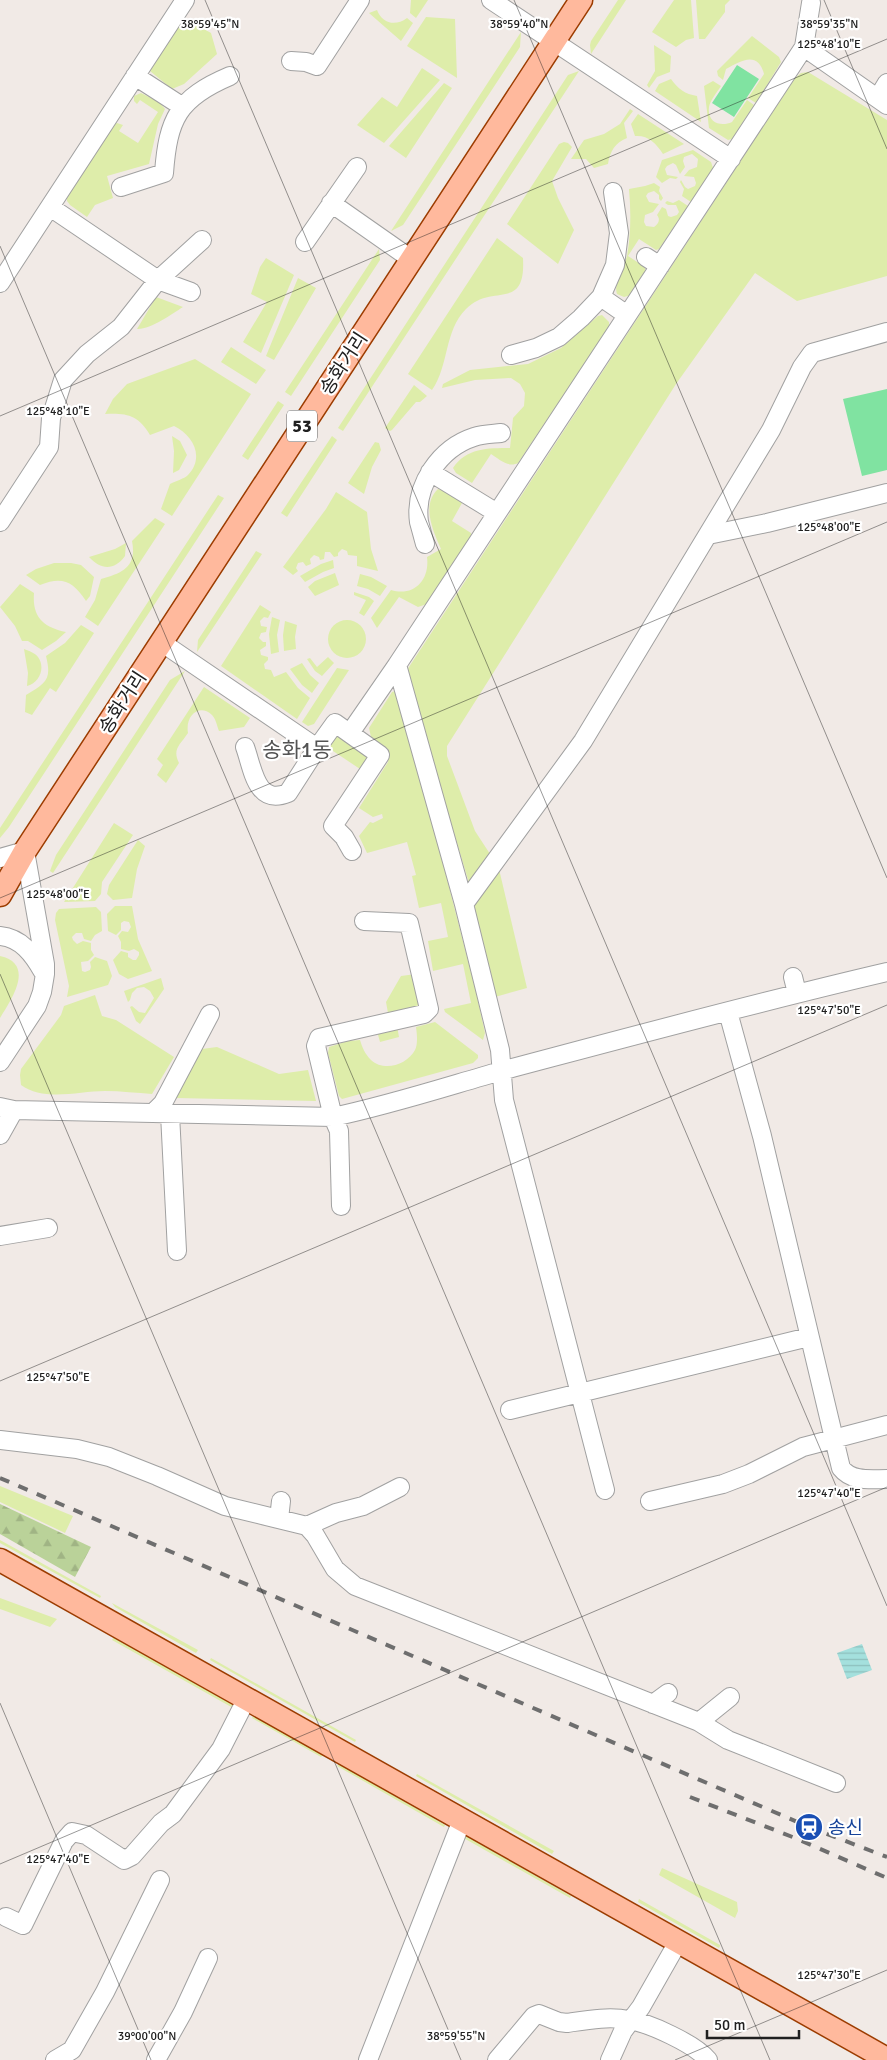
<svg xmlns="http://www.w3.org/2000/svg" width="887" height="2060" viewBox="0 0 887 2060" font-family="Signika,'Noto Sans KR',sans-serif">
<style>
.grass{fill:#deedaa}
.forest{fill:url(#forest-firs)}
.pitch{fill:#80e3a1}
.water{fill:url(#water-rules)}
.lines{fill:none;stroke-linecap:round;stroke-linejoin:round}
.minor-casing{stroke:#a1a1a1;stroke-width:20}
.major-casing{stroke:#9c3c00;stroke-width:25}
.minor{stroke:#fff;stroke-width:18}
.major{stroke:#ffb99d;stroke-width:22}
.rail{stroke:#6e6e6e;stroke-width:4;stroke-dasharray:10 10;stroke-linecap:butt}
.ticks{fill:none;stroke:#202020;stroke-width:1;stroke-opacity:0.45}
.labels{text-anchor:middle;stroke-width:4.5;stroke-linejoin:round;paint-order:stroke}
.shield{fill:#fff;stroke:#636363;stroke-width:1}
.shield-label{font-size:18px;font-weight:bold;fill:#202020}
.street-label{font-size:19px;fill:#202020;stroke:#fff}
.transit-label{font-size:19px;fill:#164399;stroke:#fff;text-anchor:start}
.quarter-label{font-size:21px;fill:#535353;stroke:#fff}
.ticks-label{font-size:12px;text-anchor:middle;fill:#202020;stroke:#fff;stroke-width:4.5;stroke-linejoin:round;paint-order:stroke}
</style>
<defs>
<pattern id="forest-firs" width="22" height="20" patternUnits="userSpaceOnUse" patternTransform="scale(1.25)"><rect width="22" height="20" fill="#bad299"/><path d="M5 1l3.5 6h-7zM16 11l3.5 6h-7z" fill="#a0b484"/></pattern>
<pattern id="water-rules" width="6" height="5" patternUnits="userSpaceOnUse" patternTransform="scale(1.25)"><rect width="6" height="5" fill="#a4e0dd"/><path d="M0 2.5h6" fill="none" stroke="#8dc0bd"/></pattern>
</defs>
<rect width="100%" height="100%" fill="#f1eae6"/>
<path class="grass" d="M411 0H428L416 18 410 13Z
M618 0H626L591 54 590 45 591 41Z
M674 0H691L694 38 686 40 676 47 652 32Z
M696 0H730L725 5V12L705 39H699Z
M377 10C382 23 395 27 407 18L413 23 401 41 369 13Z
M426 17 455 19 457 78 407 46Z
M188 20 211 33 217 54 184 84 172 89 150 71 181 22Z
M521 32 520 47 403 225 391 231Z
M752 36 779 57 781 62 756 103 748 98 764 74C758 50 740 61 726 69L723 80 718 76 717 71Z
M654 45 671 56 670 72 657 77 649 88 647 85 655 71Z
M422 68 440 80 384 143 357 125 382 97 397 107Z
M579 71 343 431 338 428 568 75Z
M808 72 887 120V276L797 301 755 273 676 384 447 746V756L475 831 492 857 469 883 406 673 407 670 795 78 801 73Z
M671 79C678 89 685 94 697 96L701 122 655 91 659 84Z
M713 81 721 86C717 92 710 101 709 107 707 123 721 127 732 122L747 100 754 105 732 139 728 140 709 128 704 86Z
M444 83 452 88 406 158 389 146Z
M141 93 159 102 165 109 158 124 149 164 107 176 113 198 95 205 87 217 70 205 67 201V198L114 124 117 123 123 125 119 131 138 143 158 112 140 100 137 104 134 101V96Z
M630 109 633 111 624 123 627 138C615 143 610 151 608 164L594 168 586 159H571L584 140 604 134 620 124Z
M638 114 684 144 663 154C656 143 648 135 635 136L631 124Z
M564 142 568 143 572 147 552 181 558 198 574 230 558 264 507 224 559 144Z
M693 150 711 162 713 168 691 202 682 196 684 189 680 182 681 180 685 187 688 189 695 186 696 183 694 177 684 176 689 170 697 167 698 159 692 154 684 157 683 161 685 167 680 174 676 165 673 163 667 166 665 169 667 175 678 177 676 179 670 178 662 183 656 177 662 160Z
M654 183 660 187 659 191 663 198 661 201 659 199V195L654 191 648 193 646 196 649 202 659 204 653 212 645 215 644 222 646 226 654 227C658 224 661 220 657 215L662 207 666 209 668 216 671 217 677 215 679 212 676 205H668L665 203 667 201 673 203 679 200 688 206 659 249 656 250 639 239 628 256 645 267V272L631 295 624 297 617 294C613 283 624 267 627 256 631 234 631 211 629 189L645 186Z
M497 238 523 258C526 313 492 282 466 309 444 331 449 366 432 390L408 374Z
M379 249 380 260 291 396 285 392Z
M266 258 294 275 261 353 243 342 267 302 251 294 260 267Z
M298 278 316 288 274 360 266 356Z
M156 297 183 307C172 314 150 330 137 329Z
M602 315 609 322V327L518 463C508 468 499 459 491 454L472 483 456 473 453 468C466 448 488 448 510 448L513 418 524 406 525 393 520 384 511 378 475 380 442 388 443 384 470 370 528 364 561 348 598 316Z
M231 347 266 370 256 384 221 362Z
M195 359 251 394 172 516 161 509 170 484C175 481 184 479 188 475 205 457 193 435 174 426L150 435C138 415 127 413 105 414L113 399 127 384Z
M414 385 427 396 420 402H416L392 430 390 431 385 428Z
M278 401 284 405 248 460 242 456Z
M172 436 180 441 187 455 179 470 173 473 174 451Z
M332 436 337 440 287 517 281 513Z
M375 442 379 443 381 450 372 467 364 494 348 483Z
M438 489 446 492 462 503 452 521 471 533V538L427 604 418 607 399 597 377 628 371 618 391 590C414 597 430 580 427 557L441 549C433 531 421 505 438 489Z
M336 492 367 512 371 549 378 571 357 566V556L348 555 347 551 342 549 338 553V556L334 557 330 552H325L324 559 320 560 319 557 314 555 310 559 311 564 306 566 303 562 298 563 296 568 298 571 293 575 283 567 326 509Z
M218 495 224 498 9 827 0 838V828Z
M155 518 165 524 98 626 85 617 95 600 101 579C123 573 137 567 132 541Z
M126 543 125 556C114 571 101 570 89 557L115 549Z
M256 551 262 554 197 652 198 640Z
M333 560 334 568 323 572 305 582 300 576 321 564Z
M54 563H71L81 565 94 577 90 596 86 601C73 581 62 576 40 585L26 575 36 569Z
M335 573 339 585 315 596 308 587 315 581Z
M360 574 371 577 387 586 380 596 368 589 357 586Z
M20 584 34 593C32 618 44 627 66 632L56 641 42 650 28 641H22L15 626 0 607Z
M354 592 369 597 374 601 364 616 359 613 366 600 354 595Z
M260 605 271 612 268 618 264 617 260 621 261 626 267 627 266 632 261 633 259 638 263 642H266V646L260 650 261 655 268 657V660L264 664 265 669 271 670 274 677 286 672 298 688 310 698 297 719 221 666Z
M272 617 280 620 277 635 279 652 271 654 269 634Z
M328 639a19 19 0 1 1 38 0a19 19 0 1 1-38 0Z
M285 621 297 625 295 637 296 649 284 651 283 635Z
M81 625 94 633 56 692 50 688 32 715 25 712 26 695C46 683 52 680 46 656L65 643Z
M24 649C29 651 35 653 38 657 46 668 39 683 27 686L28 673Z
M328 657 334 663 322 676 315 671 307 659 310 658 317 667Z
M302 663 310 675 319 683 312 693 302 685 290 669Z
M337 668 349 670 314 724 308 726 302 722Z
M185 671 53 873 50 871 56 855 170 680Z
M204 687 250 718 244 727 219 731C217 726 216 719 212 715 199 703 185 716 188 733 180 745 172 749 179 763L166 783 157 775 163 765 157 759Z
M395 691 400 696 476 992 485 1033 483 1040 445 1012 444 1009 471 1003 463 964 433 971 428 941 448 937 441 903 419 908 412 876 416 875 407 842 367 853 359 836 370 822 373 823 383 818 382 814 373 817 359 808 388 762 389 750 371 737 369 728 392 692Z
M339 735 370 756 363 771 327 747 334 737Z
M114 823 133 835 102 882 101 894 95 901 64 902Z
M138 840 145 846 137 869 132 898 113 900 107 894 109 885Z
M499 869 527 988 495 997 474 909 475 900Z
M115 906H132L138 939 152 971 128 979 119 974 113 960 121 951 128 953V957L133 960H136L139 955V952L134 949 129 951 121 949V942L118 936 122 931 128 932 131 927 129 922 124 921 121 923V930L116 935 108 931 107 914Z
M96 907 101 912 102 931 95 935 91 941 84 939 82 933H76L72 937 73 940 77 944 83 941 91 943V950L94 955 88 961 81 962 82 971 85 972 90 970 91 967 90 962 95 957 107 961 112 976 108 985 67 997 69 986 55 920 56 913 59 909Z
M0 956C36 964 11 1000 0 1018Z
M416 974 420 1005 388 1013 386 1002 401 976Z
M161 978 164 989 140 1024 136 1021 130 1007 132 1006 139 1012 145 1013 154 998 150 991 144 987 137 988 132 993 130 1000 128 1002 124 991Z
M95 995 102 1016 116 1020 174 1057 152 1094C137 1093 121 1091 105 1091 79 1091 44 1102 21 1085L20 1075 21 1069 61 1015 64 1006Z
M435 1022 478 1055V1058L473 1063 342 1099 339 1096 328 1053 329 1047 348 1041 360 1040C362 1047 365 1054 371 1060 384 1072 407 1065 415 1050 418 1044 417 1034 416 1027Z
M397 1026 399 1037 380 1042 377 1031Z
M217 1047 279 1074 308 1070 316 1101 176 1098 174 1093 202 1049Z
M0 1486 73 1516 65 1533 0 1502Z
M0 1540 101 1596 100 1598 0 1543Z
M0 1598 57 1619 50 1627 0 1609Z
M112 1603 198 1650 196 1653 115 1607Z
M114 1637 234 1705 233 1708 112 1640Z
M211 1658 356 1740 355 1742 210 1660Z
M253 1716 323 1755 321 1757 252 1718Z
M339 1764 445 1825 444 1827 337 1766Z
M417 1774 554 1851 552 1854 416 1776Z
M461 1833 571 1896 570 1898 460 1836Z
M662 1868 737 1902 738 1911 735 1918 659 1875Z
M639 1899 720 1945V1946L719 1948 638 1902Z"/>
<path class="forest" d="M0 1504 91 1547 75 1577 0 1534Z"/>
<path class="pitch" d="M737 65 759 79 734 117 712 103Z
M887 389V470L862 476 843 399Z"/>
<path class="water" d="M862 1644 872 1670 847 1679 837 1653Z"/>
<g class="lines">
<defs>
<path id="minor" d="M491 0 731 159
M804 47 811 3
M291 61 306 62 317 66 360 0
M135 76 183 107
M878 98 887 83
M121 187 164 173C168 119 178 98 230 76
M331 203 411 259
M50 207 158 280 191 292
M305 242 357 167
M646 257 660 266
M0 283 185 0
M601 297 627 315
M511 355 536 348 559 337 581 318 601 297 615 265 619 233 613 192
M430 472 497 513
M0 522 49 447 51 418 63 380 87 354 121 327 158 280 202 240
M708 535 767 523 887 493
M425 544C423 537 421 529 419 522 414 485 440 448 474 437 483 434 492 434 501 433
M161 642 317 748 335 723 380 755 333 826 344 837 352 851
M350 733 397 665
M245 747C253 769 256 806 288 793L317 748
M0 858 25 851 45 964V974L42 992 37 1006 0 1062
M464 904 583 741 771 430 802 367 812 353 887 332
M0 936C21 938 33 954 43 972
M793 977 797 993
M728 1012 762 1136 841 1468C852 1482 870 1479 887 1479
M0 1107 14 1110 333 1117C390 1105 445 1087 501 1071 629 1037 758 1002 887 972
M153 1113 163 1103 210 1014
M170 1114 177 1251
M0 1135 14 1110
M341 1206 339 1131 333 1117 316 1046 319 1038 424 1014 429 1009 409 923 364 921
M0 1236 48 1228
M510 1410 809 1337
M0 1440 77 1449 109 1457 157 1476 225 1506 307 1526 315 1535 335 1569 355 1586 699 1722 728 1740 836 1783
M605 1490 504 1100 500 1050 464 904 397 665 804 47 887 105
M650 1501 723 1484 749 1474 803 1447 887 1425
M279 1519 281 1501
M307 1526 336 1513 363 1506 400 1487
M653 1704 668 1693
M699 1722 730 1697
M6 1917 23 1925 64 1841 72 1832 86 1835 124 1860 132 1856 161 1823 173 1814 221 1749 247 1698
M55 2060 72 2050 105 1992 160 1880
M156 2060 183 2012 208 1958
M368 2060 462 1820
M497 2060 534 2016 539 2014 559 2022 567 2023C587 2020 609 2016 629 2020 649 2023 695 2044 708 2060
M610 2060 623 2031 641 2007 678 1942"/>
<path id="major" d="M0 895 25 851 581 0
M0 1560 887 2059"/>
</defs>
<use href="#minor" class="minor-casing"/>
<use href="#major" class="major-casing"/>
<use href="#minor" class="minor"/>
<use href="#major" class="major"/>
<path class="rail" d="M0 1478 809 1827 887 1857
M690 1797 795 1838 887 1878"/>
</g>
<path class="ticks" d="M205 0 887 1606M514 0 887 878M824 0 887 149M0 246 770 2060M0 416 887 39M0 898 887 522M0 974 461 2060M0 1381 887 1005M0 1703 151 2060M0 1864 887 1487M675 2060 887 1970"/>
<defs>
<symbol id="station-disc" viewBox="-11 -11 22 22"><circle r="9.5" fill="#1a4fb4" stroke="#fff"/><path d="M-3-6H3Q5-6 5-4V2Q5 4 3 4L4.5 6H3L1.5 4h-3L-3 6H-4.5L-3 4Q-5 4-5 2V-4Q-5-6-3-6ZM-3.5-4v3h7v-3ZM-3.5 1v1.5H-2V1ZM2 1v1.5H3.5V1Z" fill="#fff"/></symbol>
</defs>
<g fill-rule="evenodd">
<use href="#station-disc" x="793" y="1811" width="32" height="32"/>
</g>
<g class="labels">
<rect class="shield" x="287" y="410.5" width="30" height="31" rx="4"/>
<g class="shield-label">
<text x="302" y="432">53</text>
</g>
<g class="street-label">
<text transform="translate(343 363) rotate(-57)" y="7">송화거리</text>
<text transform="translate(122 702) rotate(-57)" y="7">송화거리</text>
</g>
<g class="transit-label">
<text x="828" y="1834">송신</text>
</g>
<g class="quarter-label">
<text x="297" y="757">송화1동</text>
</g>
</g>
<g class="ticks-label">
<text x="210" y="28">38°59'45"N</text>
<text x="519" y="28">38°59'40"N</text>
<text x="829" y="28">38°59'35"N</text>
<text x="829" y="48">125°48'10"E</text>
<text x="58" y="415">125°48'10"E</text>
<text x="829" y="531">125°48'00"E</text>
<text x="58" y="898">125°48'00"E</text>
<text x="829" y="1014">125°47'50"E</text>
<text x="58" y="1381">125°47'50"E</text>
<text x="829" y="1497">125°47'40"E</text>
<text x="58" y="1863">125°47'40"E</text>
<text x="829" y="1979">125°47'30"E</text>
<text x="147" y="2040">39°00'00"N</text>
<text x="456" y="2040">38°59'55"N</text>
</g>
<path d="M707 2030v8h92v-8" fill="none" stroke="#202020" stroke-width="2.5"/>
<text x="714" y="2030" font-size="15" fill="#202020" stroke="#ffffff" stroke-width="4" paint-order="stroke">50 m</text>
</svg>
